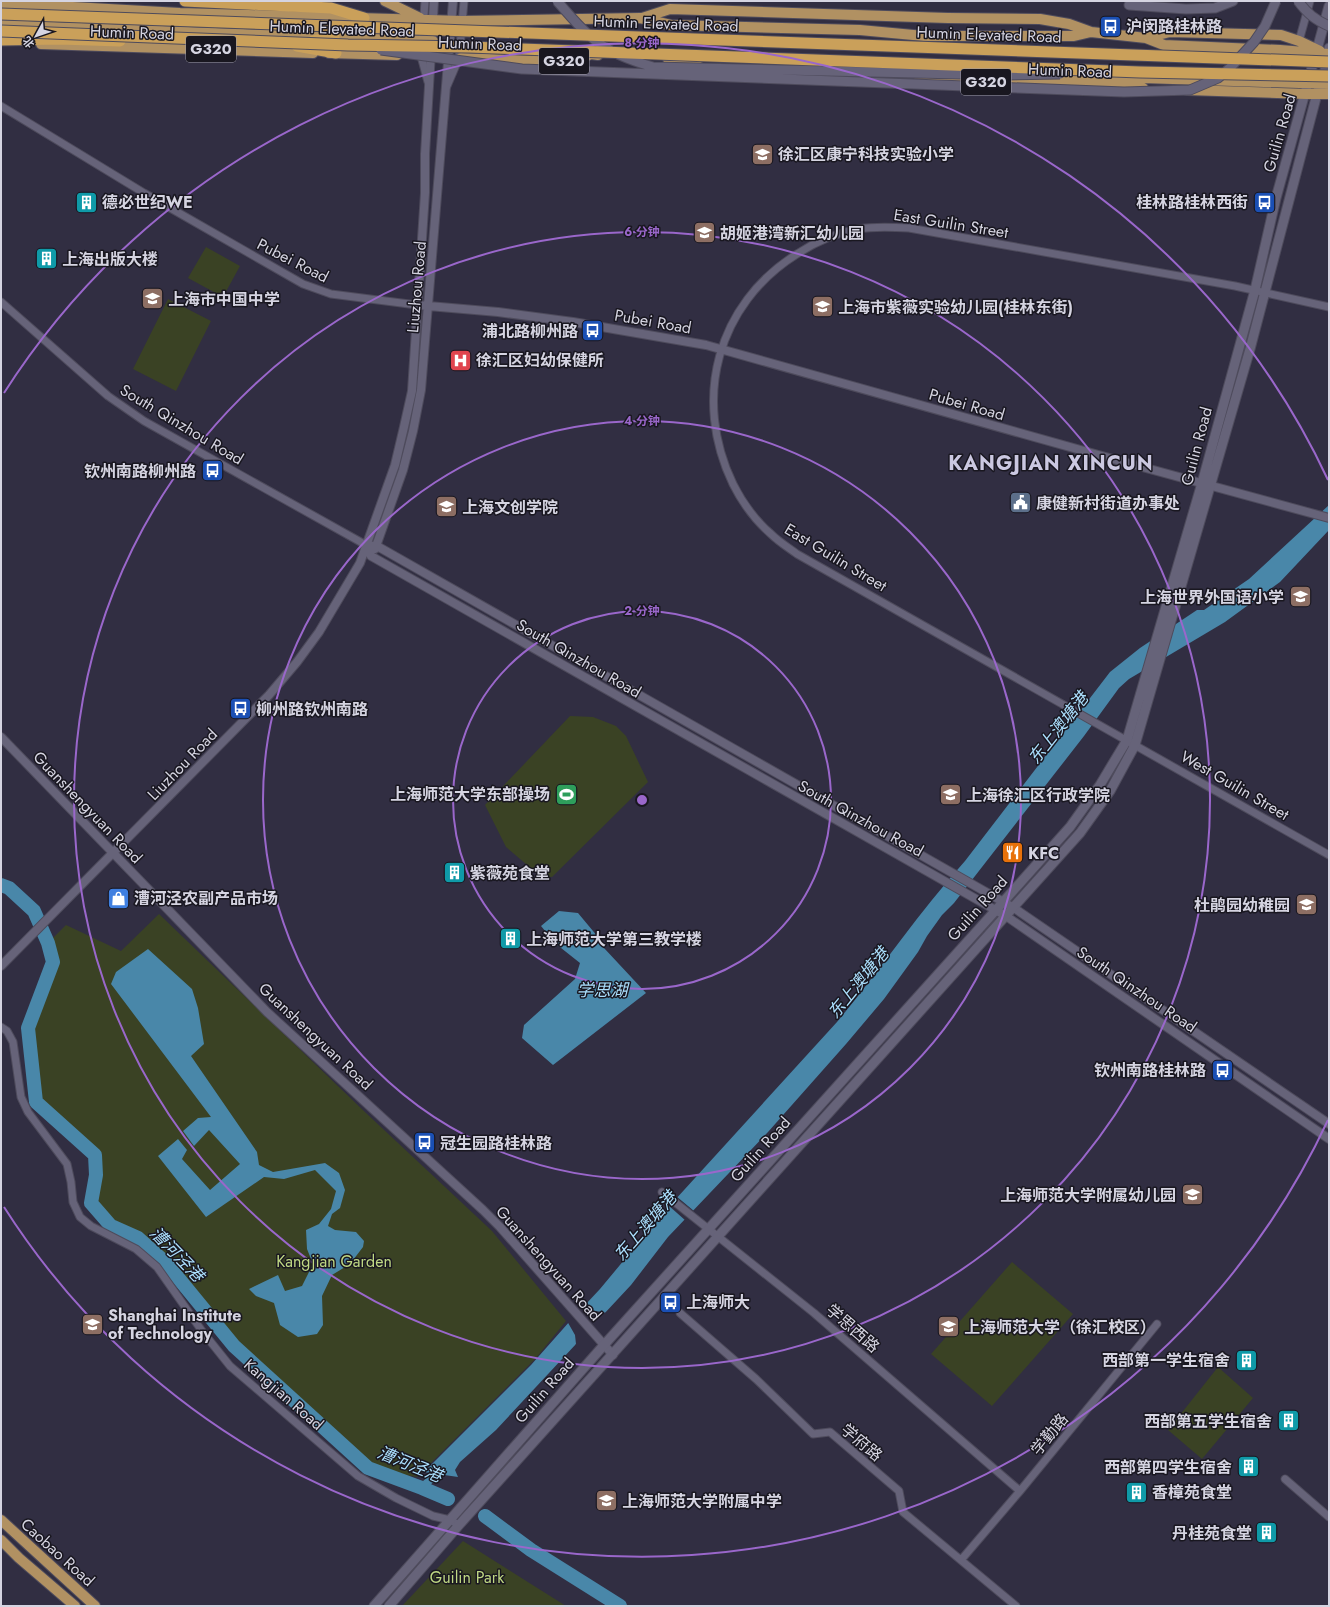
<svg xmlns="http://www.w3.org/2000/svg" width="1330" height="1607" viewBox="0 0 1330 1607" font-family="Jost,'Noto Sans SC',sans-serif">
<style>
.green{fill:#3a4224}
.water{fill:#4987a9}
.pier{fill:#312e42}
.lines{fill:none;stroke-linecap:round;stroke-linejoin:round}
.canal{stroke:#4987a9;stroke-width:8}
.river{stroke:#4987a9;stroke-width:14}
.minor-casing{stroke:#4e4b5c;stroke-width:9}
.tertiary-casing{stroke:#4e4b5c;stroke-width:10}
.secondary-casing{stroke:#4e4b5c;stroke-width:11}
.primary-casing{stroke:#4e4b5c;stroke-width:12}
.trunk-casing{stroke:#4e4b5c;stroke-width:13}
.minor{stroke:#666379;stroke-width:7}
.tertiary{stroke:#666379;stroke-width:8}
.secondary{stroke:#666379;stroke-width:9}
.primary{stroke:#b19162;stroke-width:10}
.trunk{stroke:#caa05a;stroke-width:11}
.secondary-bridge-casing{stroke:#4e4b5c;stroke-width:11;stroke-linecap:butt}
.trunk-bridge-casing{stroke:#4e4b5c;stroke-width:13;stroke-linecap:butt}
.secondary-bridge{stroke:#666379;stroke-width:9}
.trunk-bridge{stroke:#caa05a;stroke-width:11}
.ring{fill:none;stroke:#9a67cb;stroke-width:2}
.labels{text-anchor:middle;stroke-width:3;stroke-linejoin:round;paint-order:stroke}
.shield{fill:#191720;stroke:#9d9ba7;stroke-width:1}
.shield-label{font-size:15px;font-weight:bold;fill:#d5d4e1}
.street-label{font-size:16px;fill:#d5d4e1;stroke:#191720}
.poi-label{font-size:16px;font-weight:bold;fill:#d5d4e1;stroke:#191720;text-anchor:start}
.park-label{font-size:16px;fill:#c0d984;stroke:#191720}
.water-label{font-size:17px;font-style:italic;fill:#abdffd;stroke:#191720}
.district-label{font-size:20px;font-weight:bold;letter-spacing:1px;fill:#cbc8e1;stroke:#191720}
.centre{fill:#9a67cb;stroke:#191720;stroke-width:2}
.ring-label{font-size:12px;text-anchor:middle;font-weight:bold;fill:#9a67cb;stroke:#191720;stroke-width:3;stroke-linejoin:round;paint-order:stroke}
</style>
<rect width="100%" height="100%" fill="#312e42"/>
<path class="green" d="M206 247 240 266 223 297 188 278Z
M168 299 211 321 176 391 133 369Z
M570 716 593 717 616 726 626 736 648 782 552 877 540 876 506 847 485 805Z
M159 914 366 1113 492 1231 566 1321 536 1358 417 1477 368 1468 234 1346 166 1263 138 1238 111 1226 91 1203 96 1175 95 1155 36 1102 28 1028 53 962 48 943 66 925 121 951Z
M1012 1262 1073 1314 992 1406 931 1354Z
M1218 1367 1253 1398 1202 1459 1168 1430Z
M463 1541 566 1606H402Z"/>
<path class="water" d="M1329 505V530L1280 582 1225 622 1129 679 1119 688 1084 736 954 903 942 915 927 936 918 952 884 999 846 1044 768 1132 668 1237 631 1285 496 1430 460 1462 455 1470 458 1477 424 1472 531 1365 570 1321 600 1289 664 1212 837 1022C881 969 919 912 965 861L1110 672 1140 648 1197 610H1204L1249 579Z
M559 911 578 913 598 937 604 948 646 993 553 1065 522 1038 524 1025 575 979 580 963 556 944 541 926Z
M148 949 192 989 198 1008 204 1044 191 1056 257 1152 259 1165 273 1172 325 1163 339 1173 345 1190 340 1208 332 1214 328 1226 335 1230 356 1232 364 1241 363 1247 350 1264 332 1275 322 1296 323 1325 317 1334 298 1337 280 1325 274 1303 256 1296 249 1289 278 1275 285 1291 302 1286 313 1264 307 1249 306 1230 319 1224 331 1209 336 1191 315 1170 284 1179 264 1177 206 1217 158 1156 178 1139 187 1150 182 1159 210 1190 240 1164 209 1130 194 1146 183 1131 198 1118 211 1117 111 984 116 972Z"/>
<path class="pier" d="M676 1196 694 1211 686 1221 668 1205Z
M584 1303 590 1310 607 1313 574 1349 576 1344 575 1335 567 1321Z"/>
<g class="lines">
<path class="canal" d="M422 1488 443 1466"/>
<path class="river" d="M1 885 9 888 34 911 48 943 53 962 28 1028 36 1102 95 1155 96 1175 91 1203 111 1226 138 1238 166 1263 234 1346 368 1468 422 1488 448 1499
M485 1516 531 1550 620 1606"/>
<defs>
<path id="minor" d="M425 1 421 56 428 82
M1301 44 1299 41 1310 1
M447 86 459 58 464 1
M1 106 144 193 303 284 331 294 417 305
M1 302 108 396 144 421 366 545
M1329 307 1235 286 909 228C892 227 875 226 858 229 836 233 815 242 797 254 717 304 692 399 733 484 742 502 756 521 771 534 779 542 789 548 797 554L1329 855
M1 1027 7 1031 13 1042 21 1097 28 1112 67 1164 71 1182 73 1202 80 1217 91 1226 136 1249 157 1267 202 1331 230 1366 358 1476 396 1498 433 1516 450 1520 459 1525
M662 1192 814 1313 1020 1491
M680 1313 756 1379 813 1434 830 1432 899 1491 903 1512 1016 1606
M1285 1479 1329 1517
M961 1560 1020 1491 1157 1324"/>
<path id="tertiary" d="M417 305 498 312 573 322 706 345 1102 456 1329 518
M366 545 371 556 1006 916 1329 1139
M366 545 377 546 1014 908 1329 1124
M375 549 403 470 413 431 421 390 453 1
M1 737 267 1012 483 1210 500 1227 613 1355
M1 966 269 695 297 662 319 632 360 563 395 465 404 427 412 391 425 193V154L434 1"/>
<path id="secondary" d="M1129 5 1186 9 1215 8 1233 1
M374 1606 604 1345 996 910 1070 827 1100 785 1127 740 1202 483 1255 290 1276 198 1329 6
M389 1606 459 1525 1080 833 1110 791 1135 745 1250 349 1317 94 1325 70 1329 48"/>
<path id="primary" d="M385 1 420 18
M1 3 180 13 462 21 640 18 671 25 860 30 924 36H1074L1091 32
M642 18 670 9 948 18 1040 19 1069 24 1091 32 1146 38 1164 45 1280 50 1329 54
M1 25 433 41
M1146 38 1170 32 1281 35 1299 41 1320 51
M41 44 313 53
M329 53 397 55
M461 58 571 62 591 54 598 55
M668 59 698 66
M829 75 1143 88
M1051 75 1329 84
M1187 90 1306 94H1329
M1 1520 95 1606
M1 1540 19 1558 75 1606"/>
<path id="trunk" d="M185 1 331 8 364 18
M1 40 60 39 120 41
M313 41 334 37
M297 46 336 53"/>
</defs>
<use href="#minor" class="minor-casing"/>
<use href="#tertiary" class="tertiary-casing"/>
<use href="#secondary" class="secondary-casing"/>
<use href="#primary" class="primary-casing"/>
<use href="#trunk" class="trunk-casing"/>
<use href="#minor" class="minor"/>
<use href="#tertiary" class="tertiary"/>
<use href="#secondary" class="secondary"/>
<use href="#primary" class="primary"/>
<use href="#trunk" class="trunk"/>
<defs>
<path id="secondary-bridge" d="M557 1C567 12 577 25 589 35 607 52 630 60 653 67L1003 75 1060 74
M1298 1C1307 13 1315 20 1329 26
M381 50 522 69 1124 92 1190 90 1218 78 1230 68 1254 42 1265 26 1276 1"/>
<path id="trunk-bridge" d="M1 14 1329 62
M1 31 348 45 469 47 1140 72 1329 76"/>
</defs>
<use href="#secondary-bridge" class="secondary-bridge-casing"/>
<use href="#trunk-bridge" class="trunk-bridge-casing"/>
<use href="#secondary-bridge" class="secondary-bridge"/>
<use href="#trunk-bridge" class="trunk-bridge"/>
</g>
<g class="ring">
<circle cx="642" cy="800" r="189"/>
<circle cx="642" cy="800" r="379"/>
<circle cx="642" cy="800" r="568"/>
<path d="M1328 1120A757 757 0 0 1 4 1207M4 393A757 757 0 0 1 1328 480"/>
</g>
<defs>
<symbol id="bus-square" viewBox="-11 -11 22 22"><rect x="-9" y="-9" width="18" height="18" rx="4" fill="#1a4fb4" stroke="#191720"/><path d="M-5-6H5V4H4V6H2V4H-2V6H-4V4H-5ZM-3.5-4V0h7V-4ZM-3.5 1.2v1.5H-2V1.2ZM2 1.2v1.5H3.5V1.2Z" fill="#fff"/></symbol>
<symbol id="school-square" viewBox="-11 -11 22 22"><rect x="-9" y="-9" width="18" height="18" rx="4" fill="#8d6e63" stroke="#191720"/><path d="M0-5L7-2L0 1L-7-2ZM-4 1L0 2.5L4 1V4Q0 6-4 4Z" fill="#fff"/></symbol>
<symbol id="building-square" viewBox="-11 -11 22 22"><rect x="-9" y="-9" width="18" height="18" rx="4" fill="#0f9aa8" stroke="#191720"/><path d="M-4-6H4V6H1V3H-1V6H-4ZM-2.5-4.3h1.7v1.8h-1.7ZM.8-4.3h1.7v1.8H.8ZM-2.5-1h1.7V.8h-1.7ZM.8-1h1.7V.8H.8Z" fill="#fff"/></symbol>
<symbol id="hospital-square" viewBox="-11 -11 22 22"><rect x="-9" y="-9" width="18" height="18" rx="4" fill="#e0444e" stroke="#191720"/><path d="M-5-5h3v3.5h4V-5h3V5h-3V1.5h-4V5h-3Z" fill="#fff"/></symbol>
<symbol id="civic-square" viewBox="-11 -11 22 22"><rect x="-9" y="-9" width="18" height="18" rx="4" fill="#5c6f8a" stroke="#191720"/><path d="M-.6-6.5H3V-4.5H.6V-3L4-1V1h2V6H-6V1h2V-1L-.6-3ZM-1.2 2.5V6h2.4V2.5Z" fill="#fff"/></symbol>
<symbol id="stadium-square" viewBox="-11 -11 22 22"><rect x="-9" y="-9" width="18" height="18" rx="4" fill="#2e9e5b" stroke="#191720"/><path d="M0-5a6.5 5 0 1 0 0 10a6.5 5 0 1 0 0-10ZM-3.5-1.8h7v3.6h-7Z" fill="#fff"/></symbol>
<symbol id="restaurant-square" viewBox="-11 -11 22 22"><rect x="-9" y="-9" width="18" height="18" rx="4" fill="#e8710a" stroke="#191720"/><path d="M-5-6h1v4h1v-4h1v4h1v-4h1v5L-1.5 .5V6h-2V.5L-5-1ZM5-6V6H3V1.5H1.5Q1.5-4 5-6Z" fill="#fff"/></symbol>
<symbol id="shop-square" viewBox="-11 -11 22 22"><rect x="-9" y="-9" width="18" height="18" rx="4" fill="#3f7fe0" stroke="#191720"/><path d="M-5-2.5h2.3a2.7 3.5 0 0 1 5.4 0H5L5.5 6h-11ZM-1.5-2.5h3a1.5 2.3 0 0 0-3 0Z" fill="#fff"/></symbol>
<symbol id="university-square" viewBox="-11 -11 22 22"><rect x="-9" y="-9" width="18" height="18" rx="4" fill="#8d6e63" stroke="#191720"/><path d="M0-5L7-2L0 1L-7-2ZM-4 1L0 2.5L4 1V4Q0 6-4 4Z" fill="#fff"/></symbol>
</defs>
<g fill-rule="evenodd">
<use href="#bus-square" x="1098" y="14" width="25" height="25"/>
<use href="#school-square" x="750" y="142" width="25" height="25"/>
<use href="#building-square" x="74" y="190" width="25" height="25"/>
<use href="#bus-square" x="1252" y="190" width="25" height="25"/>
<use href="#school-square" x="692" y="220" width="25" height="25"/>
<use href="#building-square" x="34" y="246" width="25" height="25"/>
<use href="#school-square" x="140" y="286" width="25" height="25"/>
<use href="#school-square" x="810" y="294" width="25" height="25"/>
<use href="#bus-square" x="580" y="318" width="25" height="25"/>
<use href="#hospital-square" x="448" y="348" width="25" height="25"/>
<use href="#bus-square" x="200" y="458" width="25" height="25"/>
<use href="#civic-square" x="1008" y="490" width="25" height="25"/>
<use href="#school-square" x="434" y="494" width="25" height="25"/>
<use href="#school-square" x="1288" y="584" width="25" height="25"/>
<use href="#bus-square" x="228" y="696" width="25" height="25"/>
<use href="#stadium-square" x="554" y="782" width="25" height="25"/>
<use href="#school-square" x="938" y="782" width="25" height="25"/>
<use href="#restaurant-square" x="1000" y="840" width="25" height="25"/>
<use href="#building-square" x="442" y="860" width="25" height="25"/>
<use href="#shop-square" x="106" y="886" width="25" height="25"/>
<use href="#school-square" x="1294" y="892" width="25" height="25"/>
<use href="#building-square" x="498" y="926" width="25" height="25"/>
<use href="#bus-square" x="1210" y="1058" width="25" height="25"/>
<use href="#bus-square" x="412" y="1130" width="25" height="25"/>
<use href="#school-square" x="1180" y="1182" width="25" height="25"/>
<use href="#bus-square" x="658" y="1290" width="25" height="25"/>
<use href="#university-square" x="80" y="1312" width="25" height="25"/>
<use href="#university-square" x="936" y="1314" width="25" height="25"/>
<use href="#building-square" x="1234" y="1348" width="25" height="25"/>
<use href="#building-square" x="1276" y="1408" width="25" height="25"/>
<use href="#building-square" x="1236" y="1454" width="25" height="25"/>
<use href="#building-square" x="1124" y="1480" width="25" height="25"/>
<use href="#school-square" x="594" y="1488" width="25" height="25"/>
<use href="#building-square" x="1254" y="1520" width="25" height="25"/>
</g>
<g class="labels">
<g class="shield">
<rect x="186" y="36" width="50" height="26" rx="3"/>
<rect x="539" y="48" width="50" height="26" rx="3"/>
<rect x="961" y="69" width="50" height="26" rx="3"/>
</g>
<g class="shield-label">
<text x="211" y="54">G320</text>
<text x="564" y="66">G320</text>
<text x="986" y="87">G320</text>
</g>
<g class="street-label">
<text transform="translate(666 23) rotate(2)" y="6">Humin Elevated Road</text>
<text transform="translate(342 28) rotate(2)" y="6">Humin Elevated Road</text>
<text transform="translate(132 32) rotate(2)" y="6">Humin Road</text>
<text transform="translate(989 34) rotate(2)" y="6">Humin Elevated Road</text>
<text transform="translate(480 43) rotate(2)" y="6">Humin Road</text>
<text transform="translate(1070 70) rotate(2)" y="6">Humin Road</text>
<text transform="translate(1279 133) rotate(-74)" y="6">Guilin Road</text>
<text transform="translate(951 223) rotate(9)" y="6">East Guilin Street</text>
<text transform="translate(293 260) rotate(27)" y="6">Pubei Road</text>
<text transform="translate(416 287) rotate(-85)" y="6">Liuzhou Road</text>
<text transform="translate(653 321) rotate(10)" y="6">Pubei Road</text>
<text transform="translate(967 404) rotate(16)" y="6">Pubei Road</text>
<text transform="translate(182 424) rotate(31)" y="6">South Qinzhou Road</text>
<text transform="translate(1196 446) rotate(-75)" y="6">Guilin Road</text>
<text transform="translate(836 557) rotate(31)" y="6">East Guilin Street</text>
<text transform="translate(579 658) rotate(30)" y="6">South Qinzhou Road</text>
<text transform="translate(182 764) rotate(-46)" y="6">Liuzhou Road</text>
<text transform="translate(1235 785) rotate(30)" y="6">West Guilin Street</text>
<text transform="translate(88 807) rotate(46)" y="6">Guanshengyuan Road</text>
<text transform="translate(861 818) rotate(29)" y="6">South Qinzhou Road</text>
<text transform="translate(977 908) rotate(-48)" y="6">Guilin Road</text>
<text transform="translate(1137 989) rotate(34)" y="6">South Qinzhou Road</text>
<text transform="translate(316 1036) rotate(43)" y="6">Guanshengyuan Road</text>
<text transform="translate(760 1149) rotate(-48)" y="6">Guilin Road</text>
<text transform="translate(549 1263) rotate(48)" y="6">Guanshengyuan Road</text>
<text transform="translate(853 1328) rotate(41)" y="6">学思西路</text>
<text transform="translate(544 1390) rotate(-49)" y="6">Guilin Road</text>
<text transform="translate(284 1394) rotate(41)" y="6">Kangjian Road</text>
<text transform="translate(1049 1434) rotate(-51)" y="6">学勤路</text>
<text transform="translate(862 1442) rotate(40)" y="6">学府路</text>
<text transform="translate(58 1552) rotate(42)" y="6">Caobao Road</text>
</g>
<g class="poi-label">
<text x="1126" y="32">沪闵路桂林路</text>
<text x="778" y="160">徐汇区康宁科技实验小学</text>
<text x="102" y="208">德必世纪WE</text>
<text x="1248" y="208" text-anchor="end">桂林路桂林西街</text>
<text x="720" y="239">胡姬港湾新汇幼儿园</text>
<text x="62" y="265">上海出版大楼</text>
<text x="168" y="305">上海市中国中学</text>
<text x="838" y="313">上海市紫薇实验幼儿园(桂林东街)</text>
<text x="578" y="337" text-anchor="end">浦北路柳州路</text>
<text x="476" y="366">徐汇区妇幼保健所</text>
<text x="196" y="477" text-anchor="end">钦州南路柳州路</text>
<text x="1036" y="509">康健新村街道办事处</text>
<text x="462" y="513">上海文创学院</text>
<text x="1284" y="603" text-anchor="end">上海世界外国语小学</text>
<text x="256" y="715">柳州路钦州南路</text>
<text x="550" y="800" text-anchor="end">上海师范大学东部操场</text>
<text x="966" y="801">上海徐汇区行政学院</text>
<text x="1028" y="859">KFC</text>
<text x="470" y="879">紫薇苑食堂</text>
<text x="134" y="904">漕河泾农副产品市场</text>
<text x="1290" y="911" text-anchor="end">杜鹃园幼稚园</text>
<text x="526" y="945">上海师范大学第三教学楼</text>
<text x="1206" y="1076" text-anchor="end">钦州南路桂林路</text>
<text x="440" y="1149">冠生园路桂林路</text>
<text x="1176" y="1201" text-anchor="end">上海师范大学附属幼儿园</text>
<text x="686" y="1308">上海师大</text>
<text x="108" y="1321">Shanghai Institute<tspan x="108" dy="18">of Technology</tspan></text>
<text x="964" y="1333">上海师范大学（徐汇校区）</text>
<text x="1230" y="1366" text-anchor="end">西部第一学生宿舍</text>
<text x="1272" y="1427" text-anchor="end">西部第五学生宿舍</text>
<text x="1232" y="1473" text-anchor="end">西部第四学生宿舍</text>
<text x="1152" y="1498">香樟苑食堂</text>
<text x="622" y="1507">上海师范大学附属中学</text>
<text x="1252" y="1539" text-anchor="end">丹桂苑食堂</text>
</g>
<g class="park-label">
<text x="334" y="1267">Kangjian Garden</text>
<text x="467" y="1583">Guilin Park</text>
</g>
<g class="water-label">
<text transform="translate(1058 728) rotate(-52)" y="6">东上澳塘港</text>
<text transform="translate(858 983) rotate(-51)" y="6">东上澳塘港</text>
<text x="602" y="996">学思湖</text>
<text transform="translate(645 1226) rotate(-49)" y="6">东上澳塘港</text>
<text transform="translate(177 1254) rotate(46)" y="6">漕河泾港</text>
<text transform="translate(410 1464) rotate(22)" y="6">漕河泾港</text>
</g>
<g class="district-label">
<text x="1051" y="470">KANGJIAN XINCUN</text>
</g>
</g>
<circle cx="642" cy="800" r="6" class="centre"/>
<g class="ring-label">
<text x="642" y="47">8 分钟</text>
<text x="642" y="236">6 分钟</text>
<text x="642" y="425">4 分钟</text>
<text x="642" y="615">2 分钟</text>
</g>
<rect width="1330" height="1607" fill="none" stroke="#d5d4e1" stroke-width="4"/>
<g transform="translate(36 36) rotate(230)" stroke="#191720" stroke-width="3" paint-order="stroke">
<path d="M0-3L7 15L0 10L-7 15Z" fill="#d5d4e1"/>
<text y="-6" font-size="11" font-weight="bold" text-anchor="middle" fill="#d5d4e1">北</text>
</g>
</svg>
